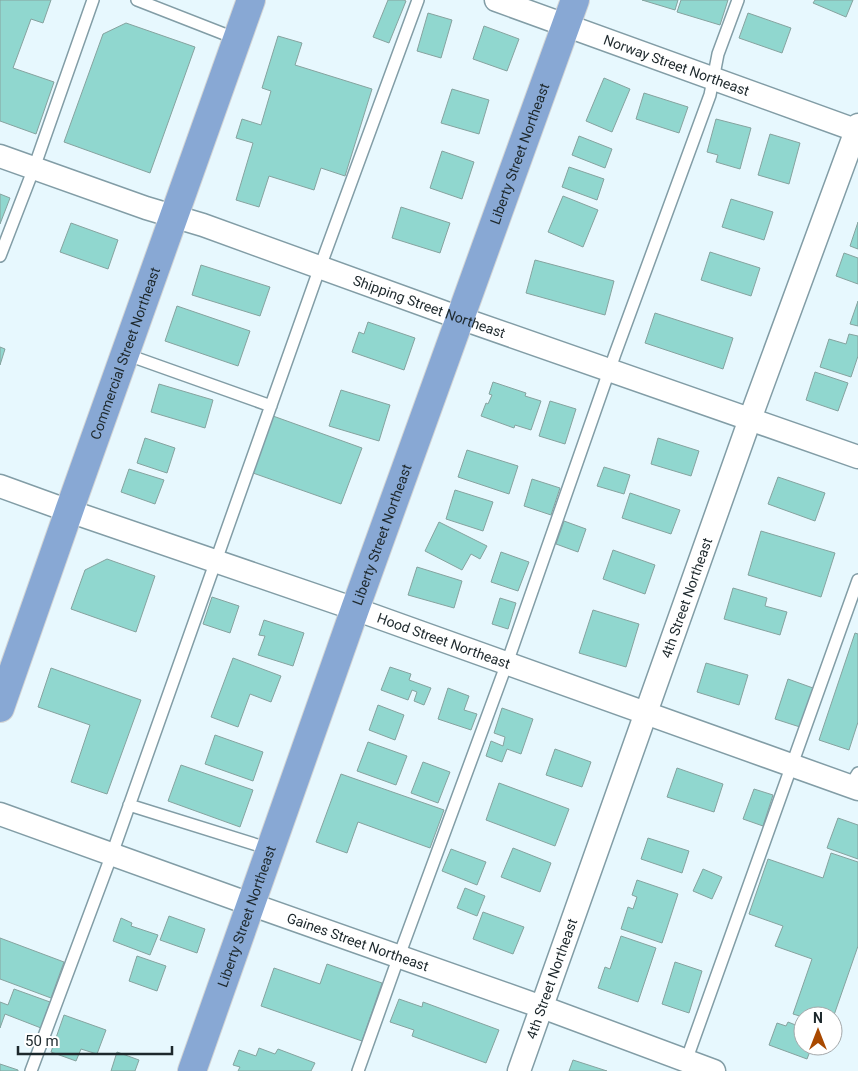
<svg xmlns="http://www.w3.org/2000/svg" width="858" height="1071" viewBox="0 0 858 1071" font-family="Roboto,sans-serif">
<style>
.building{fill:#90d7cf;stroke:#86a39f}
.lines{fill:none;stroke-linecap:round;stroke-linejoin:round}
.service-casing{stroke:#829da6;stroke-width:14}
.minor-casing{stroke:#829da6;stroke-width:25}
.trunk-casing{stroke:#d2d4d5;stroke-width:30}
.service{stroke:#fff;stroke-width:11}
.minor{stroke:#fff;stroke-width:22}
.trunk{stroke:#88a8d4;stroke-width:28}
.labels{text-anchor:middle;stroke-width:4.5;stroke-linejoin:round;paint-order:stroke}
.street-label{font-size:14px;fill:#1d282c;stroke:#fff}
</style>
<rect width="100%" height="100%" fill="#e7f8fe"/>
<path class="building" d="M0 0H51L43 23 31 19 13 68 54 82 36 134 0 121Z
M388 0H404L406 1 389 43 373 37Z
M642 0H678L675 10Z
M681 0H728L720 25 677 12Z
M815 0H853L846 17 813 3Z
M428 13 452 20 441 58 417 51Z
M748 13 791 28 782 53 739 38Z
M126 23 195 47 150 173 64 142 103 34Z
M484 26 519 39 507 71 473 59Z
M278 36 302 43 295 65 372 89 345 176 321 168 314 190 269 176 259 207 236 200 253 143 236 138 242 119 261 125 271 91 262 88Z
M604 78 630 89 612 132 586 121Z
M452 89 489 100 479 134 441 123Z
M644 93 688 107 679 133 636 119Z
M716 119 751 128 740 169 716 162 718 155 707 152Z
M770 134 800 143 789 184 758 175Z
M579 136 612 149 605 168 572 155Z
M442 151 474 162 462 199 430 188Z
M569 167 604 179 597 200 562 187Z
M0 194 10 198 0 224Z
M563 196 598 210 583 247 548 232Z
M731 199 773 212 764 240 722 227Z
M401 207 450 223 440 253 392 238Z
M858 222V249L850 246Z
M71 223 118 240 108 269 60 252Z
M710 252 760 268 751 296 701 280Z
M844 253 858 258V284L836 276Z
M535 260 614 281 605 315 526 293Z
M201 265 270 287 260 316 192 295Z
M858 301V326L850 324Z
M177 306 250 331 238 366 165 341Z
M655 313 733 338 723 369 645 343Z
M368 322 415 338 404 370 352 352 359 332 364 334Z
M849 334 858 336V356L851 377 820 367 829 339 846 344Z
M0 347 5 349 0 365Z
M815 372 848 383 838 411 806 400Z
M493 382 526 393 525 396 541 401 531 430 515 425 514 428 481 416 486 403 488 404 492 395 489 394Z
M159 384 213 400 205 428 151 412Z
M341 390 390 405 379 441 329 426Z
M550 401 576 409 565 444 539 436Z
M273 416 362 448 341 504 253 473Z
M145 438 175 448 167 473 137 463Z
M658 438 699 451 691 476 651 464Z
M467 450 518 466 509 494 458 477Z
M604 467 630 475 624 494 597 486Z
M129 469 164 480 155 504 121 492Z
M778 477 825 493 815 521 768 504Z
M532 479 560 488 551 515 524 506Z
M455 490 493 502 483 531 446 519Z
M630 493 680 510 671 534 622 518Z
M564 521 586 529 578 552 556 544Z
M439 522 487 546 480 559 471 554 462 570 425 551Z
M761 531 835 553 821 597 748 575Z
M613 550 655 565 645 594 603 579Z
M501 552 529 562 518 591 491 582Z
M107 559 155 576 136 632 71 609 85 570Z
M417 567 462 581 454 608 408 595Z
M733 588 767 598 765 606 787 612 780 635 724 619Z
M212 597 239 606 230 633 203 624Z
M500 598 516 603 508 629 492 624Z
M593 610 639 624 626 667 579 653Z
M264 620 304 633 293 666 258 655 265 636 259 635Z
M855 633 858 634V722L849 750 819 740Z
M233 658 281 676 271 702 250 694 238 727 211 717Z
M706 663 748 675 739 705 697 692Z
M390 667 411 674 409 680 431 688 424 705 414 701 417 692 412 690 408 700 381 690Z
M51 668 141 700 107 794 71 782 90 725 38 707Z
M788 679 813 688 800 727 775 719Z
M448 688 469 696 464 710 477 714 471 730 438 719Z
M378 705 404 715 395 740 369 730Z
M502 708 533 719 521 754 507 749 502 762 486 756 491 741 503 746 505 737 494 733Z
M215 735 263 752 253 781 205 764Z
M368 742 407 756 396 785 357 771Z
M555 749 591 762 582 787 546 775Z
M423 762 450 772 438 803 411 793Z
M181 765 253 790 240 827 168 801Z
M677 768 723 784 714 812 667 797Z
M341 774 444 810 430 848 358 822 347 853 316 842Z
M499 783 569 809 555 846 486 820Z
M754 789 773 795 763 826 743 819Z
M838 818 858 825V859L827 848Z
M648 838 689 851 682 873 641 859Z
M513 848 551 863 540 892 501 877Z
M451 849 486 862 477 885 442 871Z
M831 853 858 862V946L833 1018V1016H803V1017L793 1014 812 959 775 946 783 926 749 914 768 859 823 878Z
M703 869 722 877 712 899 693 891Z
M637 880 678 894 662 943 621 929 628 907 633 909 637 897 632 895Z
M465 888 485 896 477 916 457 908Z
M483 912 524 927 513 954 473 939Z
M169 916 205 929 197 953 160 940Z
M121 918 132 923 131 926 158 935 150 955 113 941Z
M621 936 656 948 638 1002 598 988 605 967 610 969Z
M0 938 64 962 51 998 0 979Z
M137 956 166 966 157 991 129 981Z
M675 962 702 971 689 1013 662 1004Z
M327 964 382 983 362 1041 261 1006 274 968 320 984Z
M14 989 50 1002 41 1028 5 1014 0 1028V1002L8 1005Z
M399 999 422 1007 423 1002 499 1030 486 1063 412 1036 414 1030 390 1022Z
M64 1015 106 1030 97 1054 81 1049 76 1061 51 1052Z
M788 1022 803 1028V1046H812L807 1059 769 1045 777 1023 786 1026Z
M259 1048 275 1054 278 1049 315 1063 311 1071H238L240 1067 233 1065 239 1050 256 1056Z
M117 1052 139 1060 135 1071H111Z
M573 1060 607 1071H569Z
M0 1064 18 1070V1071H0Z"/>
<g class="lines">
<defs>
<path id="service" d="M137 0 237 39
M0 256 34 168 93 0
M125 354 271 406
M850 786 858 773
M129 805 270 849
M685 1064 858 580
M31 1071 112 854 320 267 418 0
M358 1071 399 956 507 663 615 354 710 95 718 54 738 0"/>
<g id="minor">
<path id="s1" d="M496 0 858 131"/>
<path id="s2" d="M0 156 146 208 203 225 460 318 858 457"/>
<path id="s3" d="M0 486 69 511 355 609 858 789"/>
<path id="s4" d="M0 814 250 904 542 1007 714 1071"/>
<path id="s5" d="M519 1071 750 419 858 125"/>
</g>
<g id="trunk">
<path id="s6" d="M0 708 69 511 251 0"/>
<path id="s7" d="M192 1071 355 609 575 0"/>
</g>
</defs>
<use href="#service" class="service-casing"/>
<use href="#minor" class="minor-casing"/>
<use href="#trunk" class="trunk-casing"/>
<use href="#service" class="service"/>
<use href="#minor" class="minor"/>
<use href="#trunk" class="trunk"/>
</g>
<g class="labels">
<g class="street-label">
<text dy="5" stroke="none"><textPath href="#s1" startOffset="192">Norway Street Northeast</textPath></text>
<text dy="5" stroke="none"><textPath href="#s7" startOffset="974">Liberty Street Northeast</textPath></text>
<text dy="5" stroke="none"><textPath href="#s2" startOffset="455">Shipping Street Northeast</textPath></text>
<text dy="5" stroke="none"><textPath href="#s6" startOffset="376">Commercial Street Northeast</textPath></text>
<text dy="5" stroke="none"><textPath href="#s7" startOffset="569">Liberty Street Northeast</textPath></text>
<text dy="5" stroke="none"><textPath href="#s5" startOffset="502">4th Street Northeast</textPath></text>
<text dy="5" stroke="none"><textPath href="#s3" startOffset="470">Hood Street Northeast</textPath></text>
<text dy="5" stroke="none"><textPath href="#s7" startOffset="164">Liberty Street Northeast</textPath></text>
<text dy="5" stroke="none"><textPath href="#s4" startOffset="380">Gaines Street Northeast</textPath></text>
<text dy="5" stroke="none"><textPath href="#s5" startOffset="98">4th Street Northeast</textPath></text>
</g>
</g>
<g transform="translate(818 1031)"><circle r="24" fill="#ffffff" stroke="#a5a9ab"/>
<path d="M0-4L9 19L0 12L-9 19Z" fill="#a94900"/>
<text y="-8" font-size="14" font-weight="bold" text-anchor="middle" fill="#1d282c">N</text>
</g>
<path d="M18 1046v8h154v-8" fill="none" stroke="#1d282c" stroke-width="2.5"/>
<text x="25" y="1046" font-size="15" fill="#1d282c" stroke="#ffffff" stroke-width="4" paint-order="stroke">50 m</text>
</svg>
